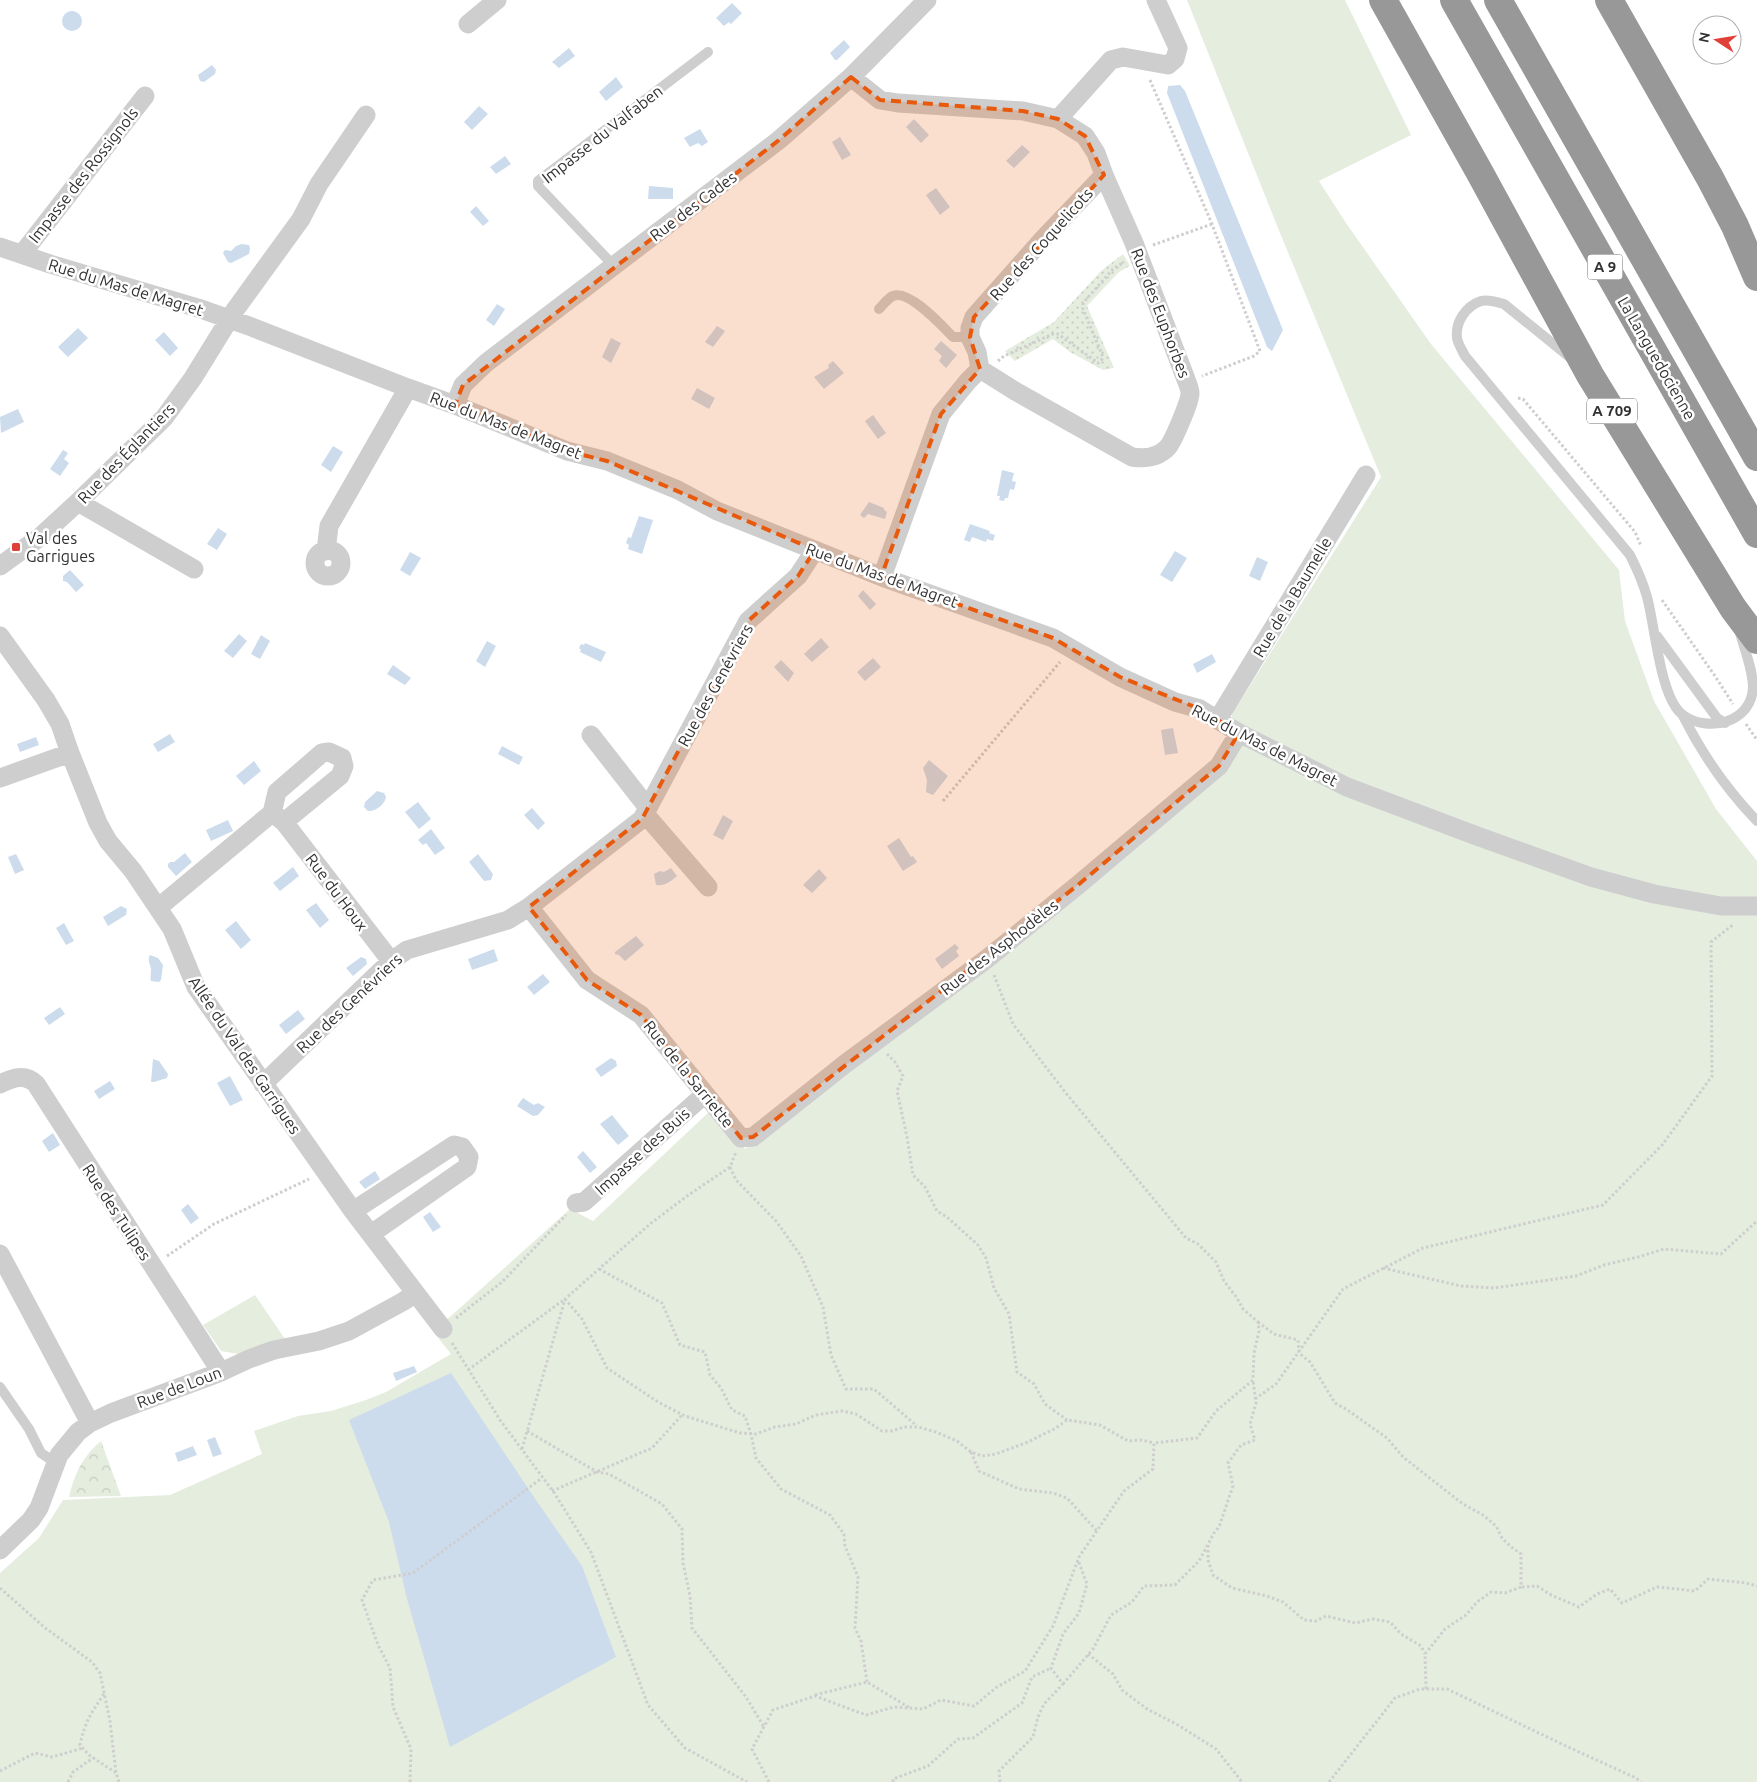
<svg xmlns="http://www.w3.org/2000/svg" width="1757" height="1782" viewBox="0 0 1757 1782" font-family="Ubuntu,sans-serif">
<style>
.grass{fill:#e5eddf}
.park{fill:url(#park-crowns)}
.garden{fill:url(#garden-dots)}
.water{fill:#ccdcec}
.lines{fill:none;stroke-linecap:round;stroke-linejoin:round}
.path{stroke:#cecece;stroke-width:3;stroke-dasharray:2.5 2.5;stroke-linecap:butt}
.service{stroke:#cecece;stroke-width:10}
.minor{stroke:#cecece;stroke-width:19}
.motorway{stroke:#989898;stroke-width:28}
.marked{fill:#e8590c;fill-opacity:0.2;stroke:#e8590c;stroke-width:4;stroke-dasharray:10 6;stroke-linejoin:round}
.poi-dot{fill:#e14039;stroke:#fff;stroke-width:2}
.labels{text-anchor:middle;stroke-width:5;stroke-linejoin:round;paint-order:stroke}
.shield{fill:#fff;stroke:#6f6f6f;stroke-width:1}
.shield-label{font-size:15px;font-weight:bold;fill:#313131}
.street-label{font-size:16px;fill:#313131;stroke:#fff}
.poi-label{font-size:16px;fill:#313131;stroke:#fff;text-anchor:start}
</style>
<defs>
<pattern id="park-crowns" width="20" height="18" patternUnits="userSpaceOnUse" patternTransform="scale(1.25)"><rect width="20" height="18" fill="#e5eddf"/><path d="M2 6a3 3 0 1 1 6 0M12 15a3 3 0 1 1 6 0" fill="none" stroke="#c5ccc0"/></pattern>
<pattern id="garden-dots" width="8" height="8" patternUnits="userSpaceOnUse" patternTransform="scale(1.25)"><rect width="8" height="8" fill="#e5eddf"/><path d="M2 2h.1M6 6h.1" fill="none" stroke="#c5ccc0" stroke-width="1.8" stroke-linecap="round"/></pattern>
</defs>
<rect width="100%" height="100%" fill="#fff"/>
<path class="grass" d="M1187 0H1345L1411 135 1319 181 1346 223 1431 344 1619 570 1625 621 1654 701 1716 809 1757 861V1782H0V1573L39 1538 63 1500 170 1495 262 1454 254 1431 298 1416 331 1411 366 1400 386 1392 451 1354 432 1330 451 1316 570 1209 593 1221 710 1111 745 1149 1047 918 1230 762 1232 714 1381 477 1280 233Z
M255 1295 285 1339 238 1354 221 1351 203 1325Z"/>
<path class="park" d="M101 1441 121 1496 69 1497C74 1474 83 1456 101 1441Z"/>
<path class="garden" d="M1123 254 1130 266 1119 272 1087 306 1114 368 1103 370 1070 352 1053 339 1015 361 1005 351 1054 322 1101 271Z"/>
<path class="water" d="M732 3 742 13 731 24 729 22 724 26 716 18Z
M62 21a10 10 0 1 1 20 0a10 10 0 1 1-20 0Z
M844 40 850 47 837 60H835L830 53Z
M569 48 575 56 559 68 552 62Z
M212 65 216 70 215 74 204 82 200 81 198 75Z
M616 77 623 87 606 101 599 92Z
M1180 85 1185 91 1283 330 1272 351 1267 347 1167 93 1168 86Z
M479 106 488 114 472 130 464 122Z
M914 119 929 135 921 143 906 127Z
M700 129 708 142 702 146 698 143 690 147 684 138Z
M840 137 851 155 842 160 832 142Z
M1022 145 1030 152 1014 168 1006 161Z
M505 156 511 164 496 174 490 167Z
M649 186 673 188V199H648Z
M936 188 950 207 940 215 926 195Z
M476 206 489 221 483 226 470 212Z
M242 244 249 245 250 249 249 254 231 263 228 262 223 253 225 250 231 251 236 246Z
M497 304 505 309 494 326 486 320Z
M717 326 725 331 713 347 705 342Z
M78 328 88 338 68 357 58 347Z
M164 332 178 348 170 356 155 340Z
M611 338 621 343 611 363 602 357Z
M941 341 957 355 946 368 939 361 942 356 934 349Z
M833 361 844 373 824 389 814 377 829 368 828 365Z
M697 388 715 398 709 409 691 399Z
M18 409 24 422 1 433 0 417Z
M873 415 886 433 878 439 865 421Z
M333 446 343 452 331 472 321 465Z
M63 450 68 453 64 459 69 463 60 476 50 469Z
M1002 470 1014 473 1012 481 1016 482 1014 490 1010 489 1008 498H1005L1004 501 999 500 1000 496H997Z
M869 502 884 508V510L887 512 885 519 868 514 864 518 860 515Z
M639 516 653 520 642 554 628 549 629 545 626 543 628 537 631 538Z
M970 524 990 531 989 533 995 535 993 541 987 539 986 542 972 537 970 542 964 540Z
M218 528 227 534 217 550 207 544Z
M1175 551 1187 558 1172 582 1160 575Z
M410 552 421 558 410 576 400 570Z
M1257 557 1268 562 1260 581 1249 576Z
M70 570 84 585 76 592 67 582 63 581V576Z
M863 590 876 604 870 610 858 596Z
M239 634 247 641 233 658 224 651Z
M261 635 270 641 260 659 251 654Z
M821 638 829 647 812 662 804 654Z
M487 641 496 646 485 667 476 661Z
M585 643 606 652 601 662 580 652 581 650 579 648 581 644 584 645Z
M1212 654 1216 662 1197 673 1193 664Z
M873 658 881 667 865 681 857 672Z
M781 660 794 673 788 682 774 667Z
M393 665 411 678 405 685 387 674Z
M1173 728 1178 753 1165 755 1161 730Z
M170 734 175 742 158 752 153 744Z
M36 737 39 745 20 752 17 744Z
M502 746 523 757 519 765 498 754Z
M929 760 948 776 933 795 926 792 927 780 923 768Z
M254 761 261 771 244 785 236 776Z
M377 791 384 793 386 797C385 804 376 812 368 811L364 807 365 802Z
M418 802 431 819 419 829 405 812Z
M532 808 545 823 538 830 524 815Z
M723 815 733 821 723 840 713 835Z
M228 820 233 831 211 841 206 830Z
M431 829 445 848 435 855 426 843 423 845 418 840Z
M899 838 911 857 913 856 917 862 903 871 887 846Z
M185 853 192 862 176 876 168 867V864L170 862H174Z
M16 854 24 870 15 874 8 857Z
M478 854 493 874 491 880 484 881 469 862Z
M293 867 299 876 280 891 273 883Z
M671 868 677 876C670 882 665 886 656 885L654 874 660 871 664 872Z
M819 869 827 878 812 893 803 885Z
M316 903 329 920 320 928 306 910Z
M121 906 127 909 126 915 108 926 103 917Z
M236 921 251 940 241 949 225 930Z
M64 923 74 941 66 945 56 928Z
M636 936 644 945 625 961 619 955 615 954V952Z
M955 944 959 948 956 951 959 956 942 969 935 959Z
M494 949 498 961 472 970 468 959Z
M150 955 158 958 163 965 161 980 159 982 151 981C150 977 151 974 151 969 150 963 147 961 150 955Z
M361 957 366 959 367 964 353 976 346 968Z
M543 974 550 982 534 995 527 987Z
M60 1007 65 1014 49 1025 44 1018Z
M298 1010 305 1019 286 1034 279 1025Z
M611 1058 616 1061 617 1066 601 1077 595 1069Z
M153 1059 159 1061 168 1074 167 1078 154 1082H151Z
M230 1076 243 1100 230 1106 217 1083Z
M110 1081 115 1089 99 1099 94 1091Z
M523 1098 534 1105 538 1103 545 1107 538 1115 533 1116 517 1106Z
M612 1115 629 1136 618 1145 600 1124Z
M53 1133 60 1145 49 1152 42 1141Z
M583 1151 597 1167 590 1173 577 1157Z
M375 1171 380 1179 365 1189 359 1182Z
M188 1204 199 1218 191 1224 181 1210Z
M430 1212 441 1227 433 1232 423 1217Z
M414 1366 417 1372 396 1381 393 1373Z
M451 1373 538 1503 582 1566 616 1657 450 1747 407 1599 389 1522 349 1420Z
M215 1437 222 1454 213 1457 207 1440Z
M193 1446 197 1455 178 1462 175 1453Z"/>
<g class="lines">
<path class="path" d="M1150 80 1212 224 1260 351 1254 356 1202 376
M1153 245 1212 224
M998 361 1004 356 1053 334H1058L1098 363 1101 361 1103 357 1083 309V303L1113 269 1124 262
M1518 398 1523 399 1635 532 1641 546
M1662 600 1715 676 1733 704
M1746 724 1757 740
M943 801 1060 662
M887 1054 895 1062 903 1076 897 1091 907 1137 913 1175 925 1187 937 1211 947 1217 978 1245 986 1258 994 1288 1009 1314 1017 1372 1034 1384 1045 1404 1067 1420
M730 1167 736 1180 776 1221 801 1256 823 1307 831 1355 846 1389H874L917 1426
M167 1256 214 1224 309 1179
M1383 1268 1461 1286 1494 1288 1576 1276 1604 1265 1638 1257 1664 1249 1721 1254 1757 1221
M599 1269 662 1303 680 1345 705 1352 710 1375 721 1388 732 1410 745 1416 751 1434 756 1458 781 1489 830 1515 844 1534 845 1546 858 1577 855 1628 861 1641 867 1682
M456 1318 502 1282 566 1215
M1258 1322 1274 1334 1298 1340 1299 1353 1310 1362 1335 1403 1346 1409 1387 1438 1403 1457 1463 1504 1483 1515 1496 1526 1502 1538 1510 1546 1521 1554V1587L1505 1593 1491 1592 1477 1602 1466 1615 1445 1629 1425 1654 1426 1689
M452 1343 500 1420 555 1494 591 1552 648 1705 685 1748 747 1782
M468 1370 565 1299 582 1319 607 1368 658 1402 685 1416 740 1433 756 1434 775 1427 796 1424 816 1415 842 1411 856 1414 882 1431H892L904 1427H918L936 1432 957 1441 971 1452 982 1456 996 1454 1028 1442 1056 1428 1067 1420 1100 1425 1128 1441 1142 1440 1154 1443
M1255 1399 1276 1384 1343 1289 1423 1248 1603 1205 1663 1144 1712 1076 1711 942 1734 924
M527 1431 597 1472 609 1474 662 1504 682 1529 683 1563 690 1596 692 1628 746 1697 764 1727
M522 1449 565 1299 650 1224 687 1196 730 1167 736 1152
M971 1452 979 1471 1019 1489 1053 1493 1067 1498 1097 1531
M552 1491 652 1448 682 1415
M1208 1545V1560L1213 1575 1232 1588 1267 1596 1283 1602 1304 1620 1316 1621 1326 1616 1355 1623 1373 1619 1390 1622 1401 1634 1421 1646 1425 1654
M1522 1587 1537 1586 1551 1595 1579 1607 1597 1594 1610 1589 1622 1603 1657 1587 1695 1591 1708 1579 1746 1583 1757 1586
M0 1588 44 1627 92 1662 100 1673 110 1721 116 1773 119 1782
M1088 1654 1113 1674 1122 1690 1147 1709 1178 1725 1216 1749 1242 1782
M1063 1684 1093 1649 1111 1615 1132 1602 1144 1586 1175 1585 1199 1561 1214 1533 1219 1527 1233 1486 1228 1463 1241 1445 1255 1440 1250 1424 1256 1403 1253 1380
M104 1694C92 1711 84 1724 80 1745L89 1755 116 1773
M815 1695 867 1682 910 1708
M0 1771 35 1753 52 1757 83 1748
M68 1782 73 1772 93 1758
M410 1782 411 1749 393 1707 390 1668 378 1645 362 1600 373 1580 413 1573 542 1478
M769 1782 752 1749 773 1710 815 1696 866 1715 894 1707 923 1709 941 1700 974 1706 997 1687 1025 1671 1053 1626 1079 1557 1124 1491 1153 1469 1154 1443 1197 1438 1216 1411 1253 1380 1254 1353 1259 1331 1258 1322 1243 1309 1237 1298 1224 1281 1216 1262 1198 1244 1186 1238 1065 1092 1013 1024 994 975
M893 1782V1779L928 1766 958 1739 973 1738 1022 1703 1032 1677 1051 1668
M1000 1782 999 1771 1033 1737 1038 1717 1044 1704 1063 1684 1051 1668 1063 1634 1079 1613 1087 1584 1078 1560
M1329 1782 1395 1698 1420 1689H1447L1566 1746 1636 1778 1641 1782"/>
<path class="service" d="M614 266 538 186V181L708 52
M879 309C883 305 888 298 893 296 909 289 943 327 953 337H970
M1572 359 1504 304C1497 302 1489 299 1481 301 1466 306 1455 322 1457 338 1458 344 1462 350 1465 356L1630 555C1637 569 1643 582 1647 597 1655 625 1660 699 1683 715 1708 733 1751 723 1753 688 1753 670 1745 651 1740 633
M1657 636 1717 718 1725 723
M1682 714C1701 752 1727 790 1757 821
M0 1387 29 1429 41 1453 56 1463"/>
<path class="minor" d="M468 24 497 0
M851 77 880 100 898 103 1023 111 1058 119 1085 136 1096 153 1104 175 1043 239 974 317 970 328V337L977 352 980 369 968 381 941 414 882 577
M1058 119 1111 60 1123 57 1168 65 1175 59 1178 48 1156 0
M0 247 50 264 198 308 249 326 408 388 455 405 567 451 607 461 678 490 717 511 882 577 1053 638 1120 677 1175 702 1200 709 1239 733 1347 787 1477 836 1591 877 1654 894 1721 906H1757
M22 254 145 96
M980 369 1015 391 1132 457C1145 459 1159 457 1168 447 1173 441 1191 400 1190 393 1190 390 1188 385 1187 382L1134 243 1104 175
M455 405 463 385 486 363 779 140 851 77 927 0
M78 502 194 569
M315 563a13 13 0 1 1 26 0a13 13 0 1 1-26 0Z
M326 551 329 526 408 388
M0 566 40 537 78 502 164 418 193 378 235 310 301 219 319 184 366 115
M0 636 46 700 60 724 70 753 98 823 108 841 133 871 172 929 196 987 353 1211 443 1329
M1218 719 1366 475
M591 735 648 808
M0 778 70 753
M645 814 708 887
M275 815 284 822 391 961
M159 907 272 813 277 792 322 753 329 752 342 758 344 766 340 776 284 822
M529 907 587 980 641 1015 741 1138 753 1137 845 1064 988 958 1078 885 1219 766 1239 733
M0 1084C12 1078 25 1073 36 1084L221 1372
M263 1084 391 961 407 950 508 920 529 907 642 819 748 621 798 576 815 550
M576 1203 584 1202 705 1094
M353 1211 454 1145 462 1147 469 1157 467 1167 371 1234
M0 1254 90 1423
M0 1550 31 1520 39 1508 59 1455 78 1432 90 1423 111 1413 221 1372 249 1359 274 1350 319 1341 349 1331 404 1301 415 1293"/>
<path class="motorway" d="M1383 0 1480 173 1590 375 1733 608 1757 640
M1454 0 1757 534
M1498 0 1757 457
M1609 0 1710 178 1735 226 1757 277"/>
</g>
<path class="marked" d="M851 77 880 100 1023 111 1058 119 1085 136 1104 175 974 317 970 337 980 369 941 414 881 577 1053 638 1120 677 1200 709 1239 733 1219 766 1078 885 753 1137 741 1138 641 1015 587 980 529 907 642 819 748 621 798 576 815 550 607 461 567 451 455 405 463 385 779 140Z"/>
<rect class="poi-dot" x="11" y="542" width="10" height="10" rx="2.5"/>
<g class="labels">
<g class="shield">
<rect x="1587.5" y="254.5" width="35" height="25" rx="4"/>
<rect x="1587" y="398.5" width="50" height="25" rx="4"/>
</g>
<g class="shield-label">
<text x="1605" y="272">A 9</text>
<text x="1612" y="416">A 709</text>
</g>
<g class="street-label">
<text transform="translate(602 134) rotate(-38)" y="6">Impasse du Valfaben</text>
<text transform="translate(83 175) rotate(-52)" y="6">Impasse des Rossignols</text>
<text transform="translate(693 206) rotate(-37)" y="6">Rue des Cades</text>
<text transform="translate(1041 244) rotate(-48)" y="6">Rue des Coquelicots</text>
<text transform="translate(126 287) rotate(17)" y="6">Rue du Mas de Magret</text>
<text transform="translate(1161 313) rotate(69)" y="6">Rue des Euphorbes</text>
<text transform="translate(1657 358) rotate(60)" y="6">La Languedocienne</text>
<text transform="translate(506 425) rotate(21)" y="6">Rue du Mas de Magret</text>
<text transform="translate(126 453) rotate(-46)" y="6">Rue des Églantiers</text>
<text transform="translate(882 575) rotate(20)" y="6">Rue du Mas de Magret</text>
<text transform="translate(1292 597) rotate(-59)" y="6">Rue de la Baumelle</text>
<text transform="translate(715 685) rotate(-61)" y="6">Rue des Genévriers</text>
<text transform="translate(1265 745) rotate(27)" y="6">Rue du Mas de Magret</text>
<text transform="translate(337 892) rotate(53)" y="6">Rue du Houx</text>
<text transform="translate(999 947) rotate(-38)" y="6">Rue des Asphodèles</text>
<text transform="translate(349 1003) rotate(-43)" y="6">Rue des Genévriers</text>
<text transform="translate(245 1055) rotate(56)" y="6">Allée du Val des Garrigues</text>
<text transform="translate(689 1074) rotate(51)" y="6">Rue de la Sarriette</text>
<text transform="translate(642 1151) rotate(-42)" y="6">Impasse des Buis</text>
<text transform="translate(117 1212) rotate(57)" y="6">Rue des Tulipes</text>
<text transform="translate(179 1387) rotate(-21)" y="6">Rue de Loun</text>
</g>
<g class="poi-label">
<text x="26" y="544">Val des<tspan x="26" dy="18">Garrigues</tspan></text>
</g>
</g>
<g transform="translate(1717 40) rotate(282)"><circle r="24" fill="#ffffff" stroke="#adadad"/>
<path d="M0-4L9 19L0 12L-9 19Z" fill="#e14039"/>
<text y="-8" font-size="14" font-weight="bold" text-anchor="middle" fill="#313131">N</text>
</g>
</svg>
